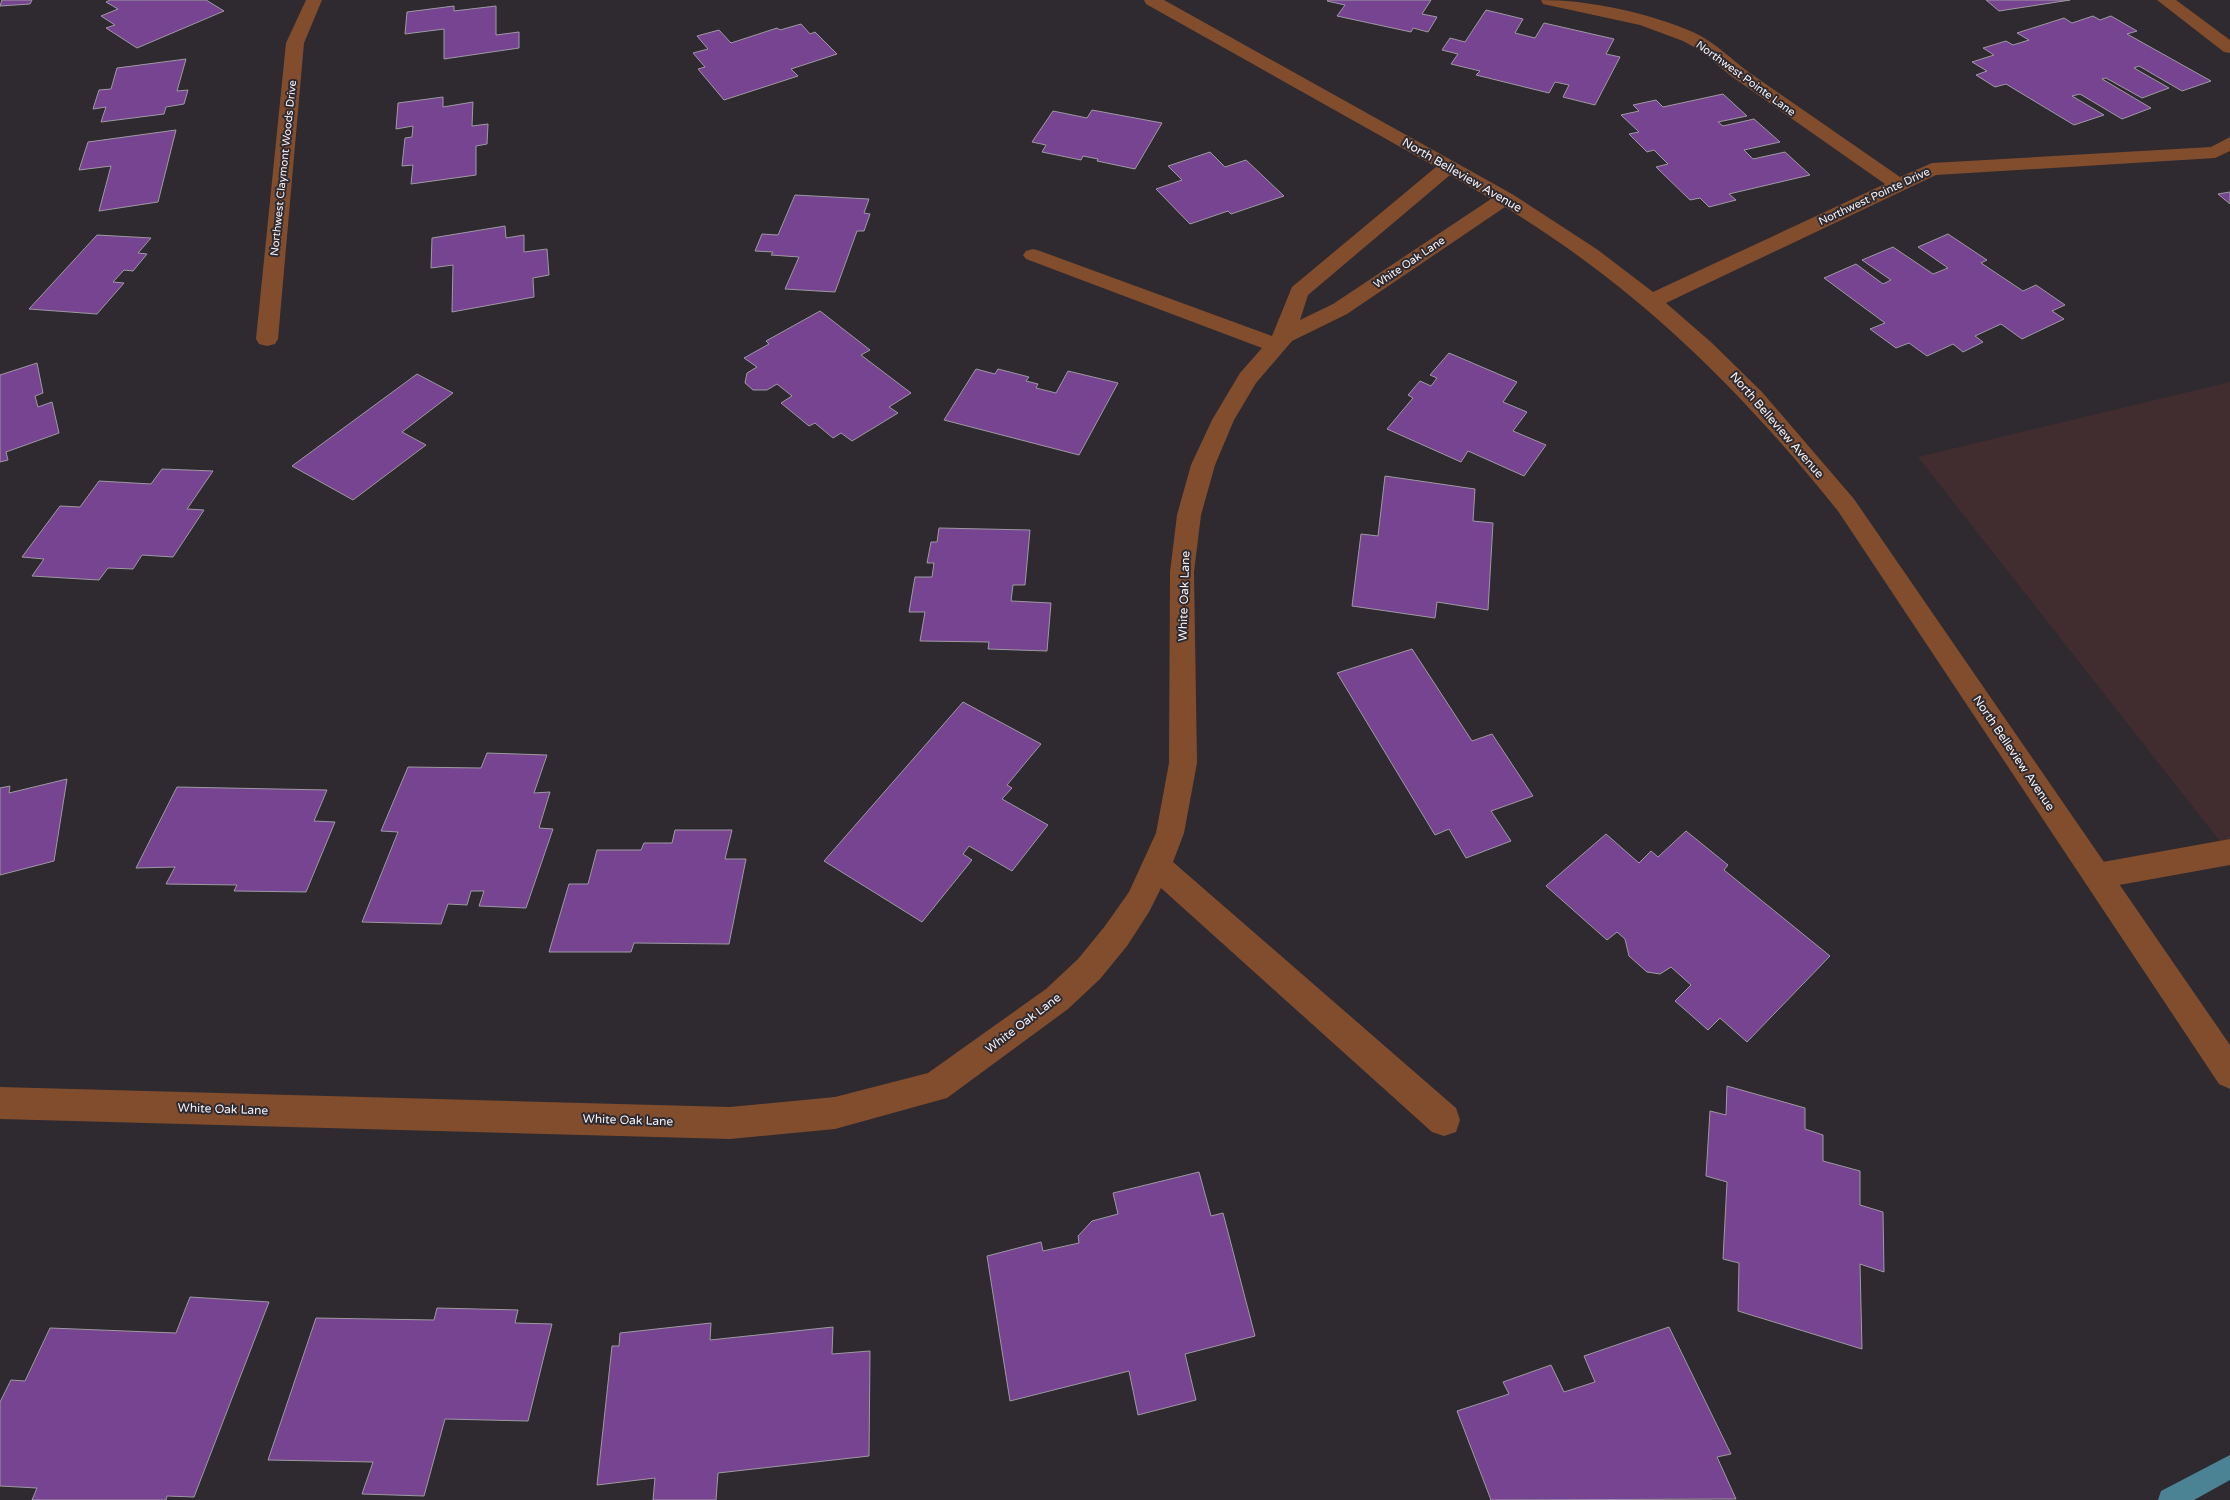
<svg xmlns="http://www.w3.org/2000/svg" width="2230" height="1500" viewBox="0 0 2230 1500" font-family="'Varela Round',sans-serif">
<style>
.commercial{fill:#412d2f}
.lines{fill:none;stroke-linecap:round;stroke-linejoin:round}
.stream{fill:#4b8294;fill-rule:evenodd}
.building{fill:#764491;stroke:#9e9aa1}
.service{fill:#824d2d;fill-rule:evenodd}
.minor{fill:#824d2d;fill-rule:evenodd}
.labels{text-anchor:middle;stroke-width:4;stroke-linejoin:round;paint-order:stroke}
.far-street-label{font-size:11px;fill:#f5f3f7;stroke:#2e2a30}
.street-label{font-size:12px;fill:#f5f3f7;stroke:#2e2a30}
</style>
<rect width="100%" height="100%" fill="#2e2a30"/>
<path class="commercial" d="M2230 382V854L1918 457Z"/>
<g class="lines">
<path class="stream" d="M2230 1455V1480L2194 1500H2158L2161 1491Z"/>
</g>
<path class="building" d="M2 0H32L30 4 0 6Z
M110 0H206L224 11 137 48 106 28 115 25 101 16 118 9 106 2Z
M1328 0H1431L1422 14 1437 17 1428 32 1413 28 1411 32 1337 16 1345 5 1327 1Z
M1986 0H2070L1999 11Z
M454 6V11L496 6V35L519 32V48L444 59V29L405 34 407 12Z
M1486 10 1523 19 1515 33 1535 38 1544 23 1614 39 1606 54 1620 57 1595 105 1563 97 1569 85 1555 82 1549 93 1476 75 1480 71 1451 64 1458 54 1442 50 1450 38 1465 42Z
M2093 16 2100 20 2111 16 2137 31 2127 34 2211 81 2182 91 2139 66 2134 68 2169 88 2142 98 2106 78 2102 79 2151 108 2122 119 2080 94 2072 96 2104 115 2074 125 2006 84 1995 87 1976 75 1987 71 1972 62 1994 55 1983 48 2006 41 2013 45 2029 40 2017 33 2064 18 2072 23Z
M801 24 810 34 815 32 837 54 791 69 798 76 724 100 698 69 705 67 693 53 708 49 697 36 719 30 731 43 777 28 780 30Z
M186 59 177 91 188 90 184 104 166 107 164 114 101 122 106 107 93 109 99 90 111 89 117 68Z
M1723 94 1747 116 1718 122 1723 126 1754 119 1780 142 1744 150 1753 159 1785 152 1810 175 1729 194 1736 200 1709 207 1700 198 1690 200 1656 167 1668 164 1654 150 1647 152 1629 134 1639 132 1621 115 1639 111 1633 105 1656 100 1663 107Z
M443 97V107L473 102 472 126 488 124 487 144 476 146V175L411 184 413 165 402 166 405 138 412 137 413 126 396 129 398 103Z
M1092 110 1162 123 1135 169 1097 161 1098 159 1083 156 1081 160 1042 152 1046 145 1032 142 1053 111 1087 118Z
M176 130 158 202 99 211 111 166 79 170 88 142Z
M1210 152 1225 167 1246 160 1284 196 1231 214 1228 211 1190 224 1156 189 1182 180 1168 166Z
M2230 192V204L2218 194Z
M795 195 869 199 864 213 870 214 864 231H857L835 292 785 289 799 257 771 255 773 252 755 251 762 234 778 235Z
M505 226 506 238 524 235V252L547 249 549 275 533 278 534 297 452 312 453 265 431 268 432 238Z
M1948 234 1987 260 1981 263 2023 291 2036 285 2065 305 2052 311 2064 319 2022 339 2001 324 1975 336 1983 342 1963 352 1953 344 1927 356 1909 343 1896 348 1870 329 1885 323 1824 278 1856 264 1883 284 1891 280 1862 260 1893 247 1933 274 1948 268 1918 247Z
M97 235 151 238 138 253 147 254 133 271 124 270 113 282 124 283 97 314 29 309Z
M820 311 870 350 861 355 911 393 889 407 898 413 852 441 841 433 833 438 815 423 809 426 781 403 792 396 777 384 767 390H753L745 383 747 373 757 367 744 358 769 344 766 341Z
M1449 353 1517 382 1503 402 1527 412 1513 431 1546 445 1524 476 1468 451 1461 462 1387 429 1413 398 1408 395 1420 381 1431 386 1437 378 1430 375Z
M37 363 43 393 35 396 38 407 52 402 59 433 6 452 8 460 0 462V375Z
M976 369 995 374 998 369 1029 377 1026 381 1038 384 1036 388 1056 393 1068 371 1118 383 1079 455 944 420Z
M417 374 453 393 402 432 426 445 353 500 292 466Z
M162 469 213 471 187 509 204 510 173 557 142 555 133 569 108 568 99 580 32 576 44 559 22 557 60 506 80 507 99 481 151 484Z
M1385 476 1475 489 1473 521 1493 523 1488 610 1437 602 1435 618 1352 606 1361 534 1378 536Z
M939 528 1030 530 1025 585H1013L1011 601 1051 603 1047 651 988 649 989 642 920 641 925 612H909L915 577H932L934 563H927L931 542H937Z
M1412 649 1472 741 1492 734 1533 796 1491 811 1511 841 1466 858 1449 829 1435 835 1337 673Z
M963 702 1041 744 1007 785 1012 788 1002 799 1048 825 1012 871 969 846 963 854 972 860 922 922 824 861Z
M487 753 547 755 534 793 550 792 539 828 553 829 526 908 479 906 484 891H471L467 905 448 904 441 924 362 922 398 832 381 831 408 767 481 768Z
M67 779 54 861 0 875V788L10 786 9 793Z
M177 787 327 790 314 821 335 822 306 892 234 891 237 885 166 884 175 867 136 868Z
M675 830H732L725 859H746L729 944 634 943 631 952H549L569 884H588L597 850H641L644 843H672Z
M1686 831 1728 865 1724 870 1830 956 1747 1042 1720 1018 1708 1030 1675 1001 1691 985 1671 967 1660 974 1647 972 1629 956 1625 939 1617 932 1607 940 1546 886 1606 834 1639 863 1651 851 1658 857Z
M1727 1086 1805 1108V1129L1823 1135V1161L1860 1171V1205L1883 1212 1884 1272 1860 1264 1862 1349 1738 1311 1739 1263 1723 1259 1727 1182 1706 1176 1710 1111 1726 1115Z
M1199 1172 1211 1216 1223 1213 1255 1336 1185 1354 1196 1400 1138 1415 1129 1371 1010 1401 987 1256 1041 1242 1043 1251 1079 1243 1078 1236 1092 1221 1118 1214 1113 1193Z
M190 1297 269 1302 194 1497 167 1496 166 1500H32L37 1488 0 1486V1402L11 1380 25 1381 50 1328 176 1333Z
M437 1308 518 1310 515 1323 552 1324 528 1421 445 1419 424 1496 362 1494 373 1462 268 1460 316 1318 434 1320Z
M711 1323 710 1340 833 1327 832 1354 870 1351 869 1456 718 1473 716 1500H653L655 1478 597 1485 612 1346H619L620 1333Z
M1669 1327 1731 1454 1717 1457 1736 1499 1491 1500 1457 1411 1509 1394 1503 1382 1551 1365 1564 1392 1595 1382 1584 1356Z"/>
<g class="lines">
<path class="service" d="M2230 839V865L2097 889 2087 885 2082 876 2087 867 2097 863Z"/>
<path class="minor" d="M306 0H322L304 43 278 339 275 344 267 346 259 344 256 339 286 43Z
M1144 0H1164L1512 194 1598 250 1653 292 1885 184 1731 76 1701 51 1683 41 1640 25 1543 4 1541 0C1590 0 1650 13 1695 33 1716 43 1732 60 1750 73 1800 108 1850 142 1900 177L1932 163 2211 147 2230 137V151L2215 158 1936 175 1666 303 1712 343 1762 392 1854 499 2230 1045V1089L2219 1084 1838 511C1740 389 1639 289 1505 207L1347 314 1292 341 1256 383 1234 420 1215 465 1201 515 1194 572 1197 763 1184 833 1173 862 1456 1108 1460 1120 1456 1132 1444 1136 1432 1132 1161 888 1149 912 1127 946 1100 979 1068 1009 947 1098 835 1129 730 1139 0 1119V1087L730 1107 835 1097 928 1073 1046 989 1078 959 1105 926 1129 892 1156 833 1169 763 1170 572 1177 515 1191 465 1212 420 1240 373 1262 348 1026 259 1023 255 1026 251 1033 249 1040 251 1272 336 1292 287 1436 167 1146 4ZM1450 175 1491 199 1333 304 1300 320 1308 295Z
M2157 0H2176L2230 40V53L2224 52Z"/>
</g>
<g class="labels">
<g class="far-street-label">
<text transform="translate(1746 78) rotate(36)" y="4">Northwest Pointe Lane</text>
<text transform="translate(283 168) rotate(-84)" y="4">Northwest Claymont Woods Drive</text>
<text transform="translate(1874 196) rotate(-25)" y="4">Northwest Pointe Drive</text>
<text transform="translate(1409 262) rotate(-34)" y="4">White Oak Lane</text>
</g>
<g class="street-label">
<text transform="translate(1462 175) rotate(30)" y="4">North Belleview Avenue</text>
<text transform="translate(1777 425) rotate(49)" y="4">North Belleview Avenue</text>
<text transform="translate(1184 596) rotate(-88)" y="4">White Oak Lane</text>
<text transform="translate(2014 753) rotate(56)" y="4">North Belleview Avenue</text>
<text transform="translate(1023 1023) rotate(-37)" y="4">White Oak Lane</text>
<text transform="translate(223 1109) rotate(2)" y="4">White Oak Lane</text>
<text transform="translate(628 1120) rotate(2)" y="4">White Oak Lane</text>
</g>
</g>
</svg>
